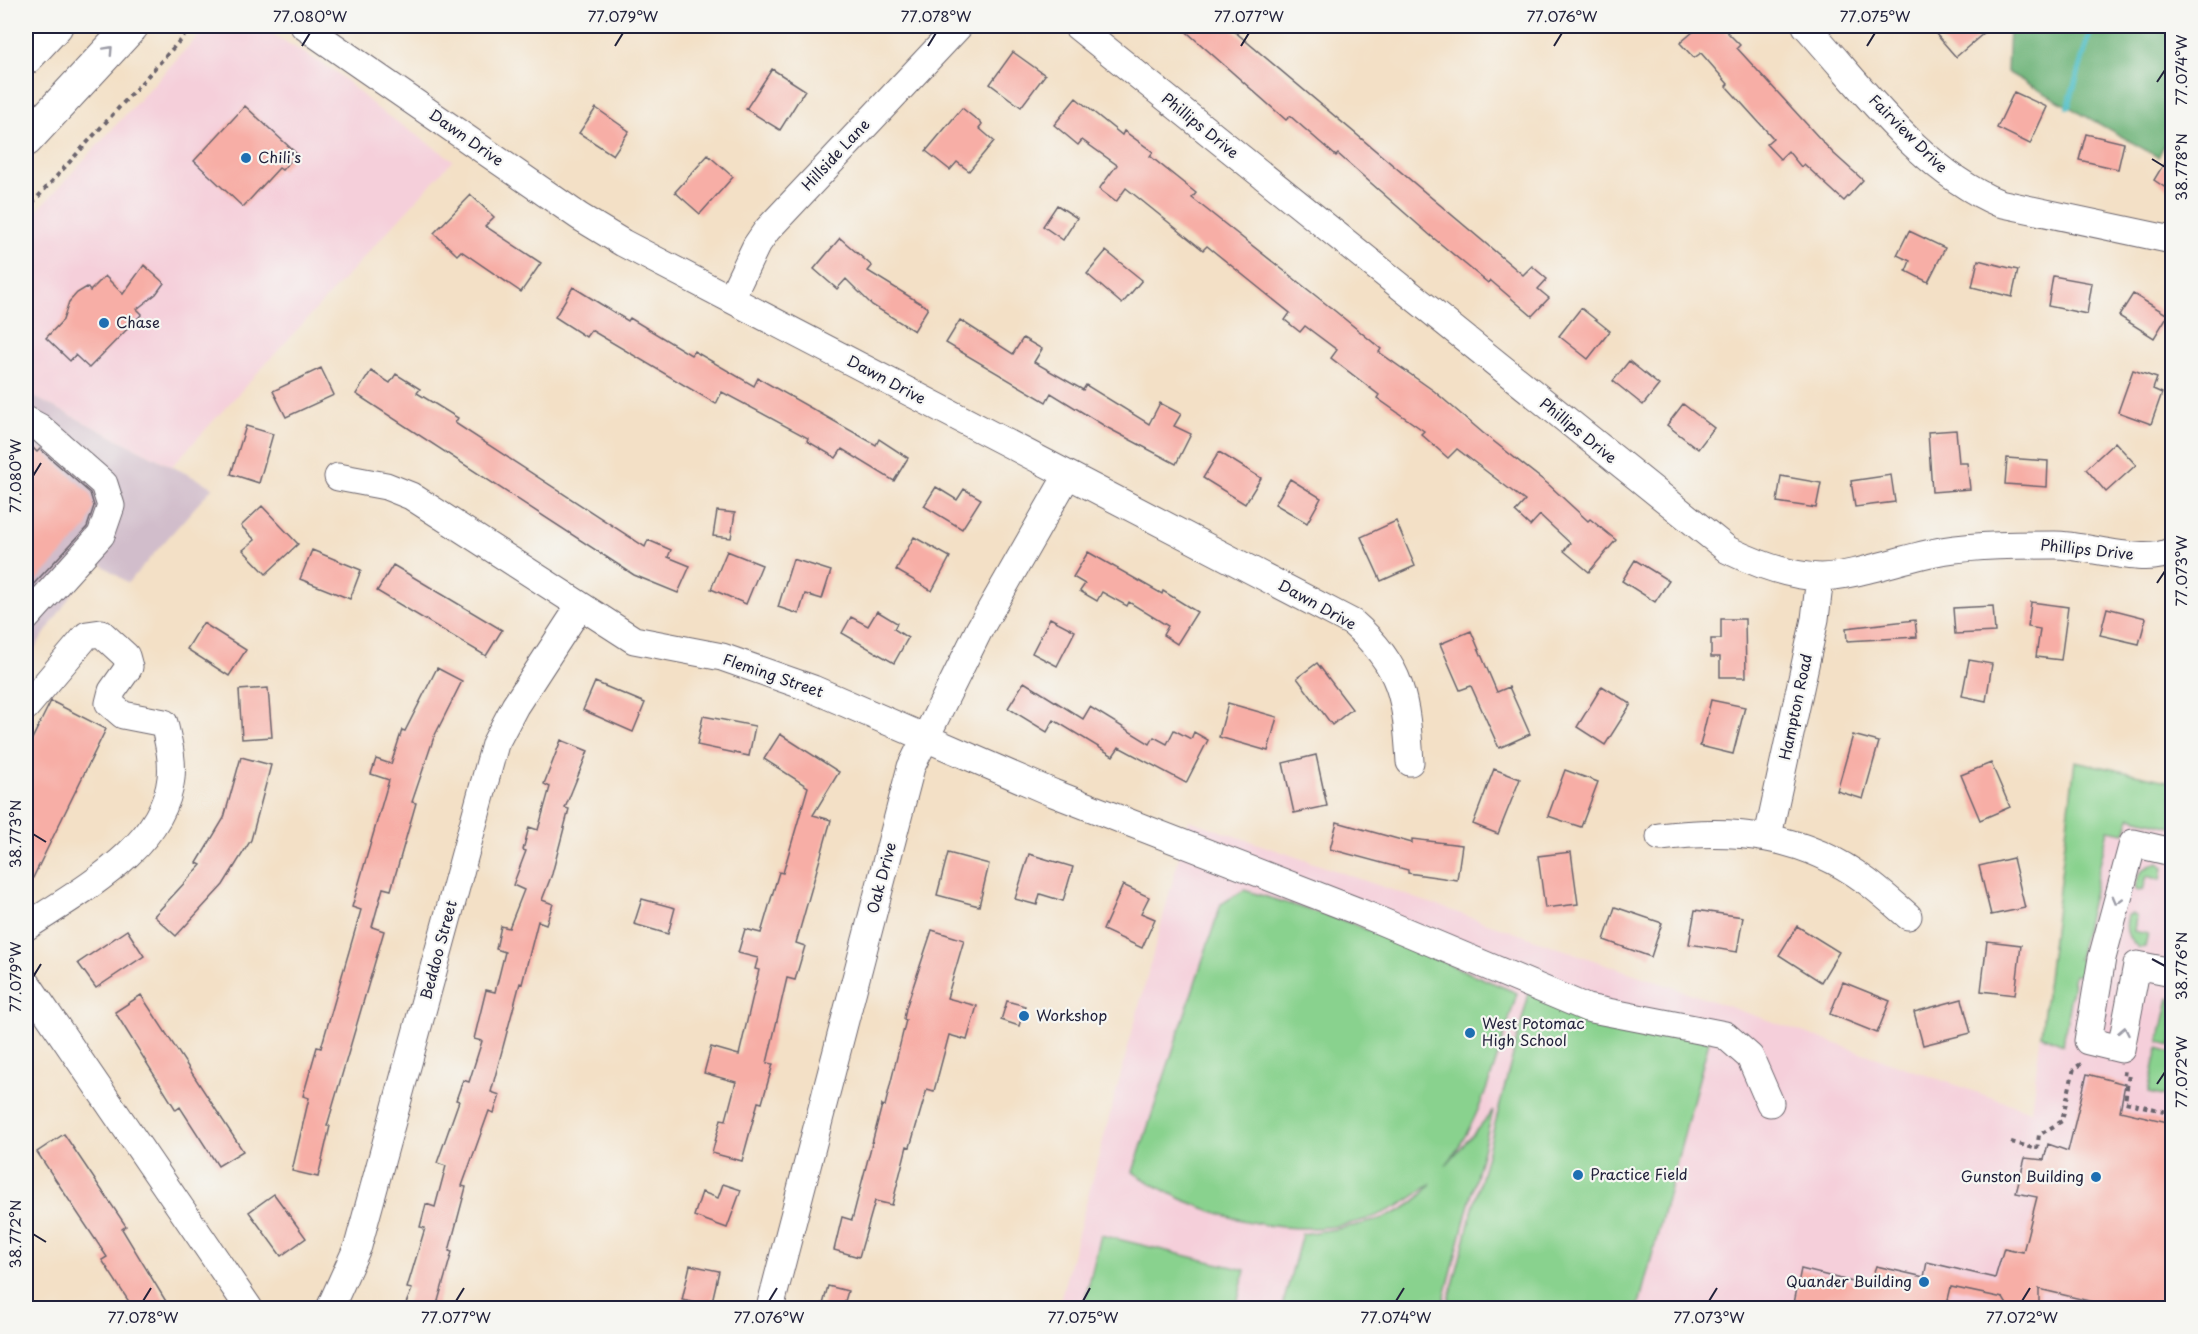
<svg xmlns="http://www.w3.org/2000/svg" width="2198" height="1334" viewBox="0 0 2198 1334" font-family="'Playpen Sans',sans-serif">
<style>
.built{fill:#f5cfda}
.industrial{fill:#d1bdcb}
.green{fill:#89d28e;stroke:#567a64;stroke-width:1.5}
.forest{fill:#6eb479;stroke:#486b5a;stroke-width:1.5}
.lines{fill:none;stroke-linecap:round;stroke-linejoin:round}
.stream{stroke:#4ebdc5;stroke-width:6}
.building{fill:#f7aea6}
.minor-casing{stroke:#6b646c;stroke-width:29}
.highway-casing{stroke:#6b646c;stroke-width:35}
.path{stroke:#6b646c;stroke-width:4;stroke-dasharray:4.5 4.5;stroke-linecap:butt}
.minor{stroke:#fff;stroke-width:27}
.highway{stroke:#fff;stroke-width:33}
.oneway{stroke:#9c9ca7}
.ticks{fill:none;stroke:#22223b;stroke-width:2}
.poi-dot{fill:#1f6fb2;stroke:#f6f6f2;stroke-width:2}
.labels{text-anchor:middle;stroke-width:4.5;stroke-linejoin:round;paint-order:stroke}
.street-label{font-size:15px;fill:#22223b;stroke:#f6f6f2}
.poi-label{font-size:15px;fill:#22223b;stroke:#f6f6f2;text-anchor:start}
.neatline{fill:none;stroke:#22223b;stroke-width:2}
.ticks-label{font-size:15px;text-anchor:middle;fill:#22223b}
</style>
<rect width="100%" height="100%" fill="#f6f6f2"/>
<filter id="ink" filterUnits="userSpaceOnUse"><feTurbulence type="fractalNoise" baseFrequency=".0167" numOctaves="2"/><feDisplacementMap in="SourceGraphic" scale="12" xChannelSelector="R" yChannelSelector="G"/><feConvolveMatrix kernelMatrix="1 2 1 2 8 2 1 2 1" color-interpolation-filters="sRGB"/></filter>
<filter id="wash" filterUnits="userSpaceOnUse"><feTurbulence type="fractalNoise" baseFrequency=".008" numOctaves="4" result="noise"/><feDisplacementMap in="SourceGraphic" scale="24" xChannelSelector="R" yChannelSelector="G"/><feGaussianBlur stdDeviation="1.35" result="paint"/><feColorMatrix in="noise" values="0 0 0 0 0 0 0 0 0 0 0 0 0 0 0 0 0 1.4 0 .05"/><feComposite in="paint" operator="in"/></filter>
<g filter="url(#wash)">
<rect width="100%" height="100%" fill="#f3e0c6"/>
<path class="built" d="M207 26H259L336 72 378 109 453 160 172 466 26 393V223Z
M2075 761 2172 782V1308H1058L1189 820 2031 1111Z"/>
<path class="industrial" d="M26 393 213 487 128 583 95 560 26 661Z"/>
<path class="green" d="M2075 761 2172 782V827L2130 817 2125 833 2108 830 2078 959 2089 962 2087 976 2074 975 2063 1044 2041 1035Z
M2158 863 2163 867 2161 880 2147 876 2143 890 2138 891 2135 889C2138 873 2143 867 2158 863Z
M1244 890 1351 923 1517 993C1499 1051 1484 1116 1446 1165L1493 1111 1442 1308H1282L1302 1234C1346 1227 1405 1224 1431 1183 1346 1258 1219 1229 1133 1172L1221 904Z
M2132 914 2136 917 2134 931 2148 934 2145 947 2139 948C2127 938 2124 930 2128 915Z
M1529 993 1709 1041 1638 1308H1447Z
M2169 998 2172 999V1045L2159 1042Z
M2158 1048 2172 1052V1098L2148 1093Z
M1101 1235 1245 1270 1236 1308H1083Z"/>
<path class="forest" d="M2009 26H2172V131L2158 157 2007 72Z"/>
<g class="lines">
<path class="stream" d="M2068 107 2092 26"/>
</g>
<g id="blocks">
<path class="building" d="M1180 26H1228L1523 275 1532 266 1547 279 1538 289 1549 298 1532 316 1490 280 1488 283 1431 236 1338 154 1336 156 1290 116 1286 120Z
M1700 26H1721L1740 45 1737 48 1833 153 1863 180 1844 201 1804 164 1801 167 1788 151 1780 159 1766 144 1773 138 1726 86 1728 84 1701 53 1694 58 1680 43Z
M1929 26H1992L1956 57Z
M1013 52 1045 75 1021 107 990 84Z
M772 69 805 90 780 130 746 109Z
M2014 92 2047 107 2030 144 1997 128Z
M1076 98 1122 135 1124 131 1153 152 1150 156 1196 193 1192 198 1335 311 1381 349 1379 352 1434 391 1483 433 1548 484 1588 521 1590 519 1616 540 1589 572 1564 551 1570 543 1540 515 1530 526 1515 512 1525 501 1457 449 1448 458 1421 434 1424 431 1377 398 1379 395 1331 358 1337 350 1305 326 1300 332 1285 320 1290 313 1207 246 1203 250 1126 188 1116 202 1099 189 1117 165 1082 140 1078 145 1054 125Z
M245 106 297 154 282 170 279 168 243 207 194 161Z
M596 108 629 131 613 155 579 133Z
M962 108 982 124 979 128 994 141 969 171 957 162 950 170 926 151Z
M2086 134 2124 143 2118 169 2079 160Z
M2172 150V192L2154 180Z
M708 155 733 177 700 214 675 192Z
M471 195 494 217 485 226 541 263 521 292 461 251 457 255 434 233Z
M1057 205 1077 218 1063 240 1043 226Z
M1909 231 1945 248 1928 282 1906 271 1910 261 1897 255Z
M840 238 872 266 868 271 928 308 914 331 872 305 846 279 837 289 814 269Z
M1106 251 1142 280 1122 304 1087 274Z
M1978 260 2018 270 2012 297 1972 287Z
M144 265 164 283 156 294 137 309 142 314 89 368 75 355 70 361 46 338 63 320 69 302 77 293 87 287 90 291 105 276 123 294Z
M2053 276 2092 283 2087 314 2048 306Z
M573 287 628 321 630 318 691 355 694 351 754 386 758 378 876 445 879 439 908 458 894 481 842 449 836 458 807 441 808 438 722 392 716 404 591 330 586 337 555 317Z
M2133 294 2168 315 2154 338 2119 316Z
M1581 308 1610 331 1588 359 1559 336Z
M960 320 1013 354 1023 338 1042 349 1034 362 1083 390 1086 385 1149 424 1160 403 1181 414 1174 426 1191 434 1176 464 1108 428 1051 393 1046 402 946 343Z
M1629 361 1659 385 1643 405 1613 381Z
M321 368 334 395 286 417 273 391Z
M2133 370 2157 378 2153 389 2162 393 2151 424 2118 412Z
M371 371 390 383 396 374 420 389 417 393 458 418 455 423 645 547 648 540 671 550 668 557 690 566 678 593 634 575 356 394Z
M1683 404 1714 428 1698 449 1667 425Z
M246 426 273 434 259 483 231 474Z
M1956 430 1959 463H1967L1970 489 1932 492 1928 432Z
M26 441 37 452 40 449 90 493 94 506 87 527 26 592Z
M2115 442 2136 465 2106 492 2086 469Z
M1219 452 1261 478 1245 504 1203 478Z
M2007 458 2048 461 2047 487 2005 484Z
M1891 475 1895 502 1855 507 1851 481Z
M1781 476 1821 483 1816 508 1777 502Z
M1290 479 1321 498 1307 523 1275 504Z
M936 487 957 500 964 489 981 499 962 529 924 506Z
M262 506 298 544 266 574 243 550 255 540 241 526Z
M717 511 735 513 731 538 713 536Z
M1396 521 1415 566 1381 581 1361 537Z
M914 537 950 557 932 591 896 570Z
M312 550 361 570 350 599 300 579Z
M727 551 762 565 746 604 711 589Z
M1088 552 1162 594 1163 591 1197 612 1177 644 1163 635 1168 626 1129 602 1127 606 1102 592 1097 601 1080 591 1085 584 1073 577Z
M793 559 831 571 822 599 805 594 799 614 778 607Z
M1635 560 1669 581 1655 602 1622 581Z
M393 565 502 630 486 656 377 591Z
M2031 602 2068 607 2061 660 2036 657 2040 629 2028 627Z
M1993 606 1995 632 1955 634 1953 608Z
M2107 608 2146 618 2139 644 2100 635Z
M877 611 897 623 894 629 908 638 894 663 842 633 851 617 868 626Z
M1050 618 1075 631 1057 666 1032 653Z
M1721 619H1745L1746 677H1720V657H1711V639H1721Z
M1915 620 1917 637 1847 641 1846 628Z
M203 623 246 650 229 676 187 649Z
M1471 631 1497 692 1509 687 1530 734 1499 748 1471 686 1460 690 1440 644Z
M1969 660 1992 664 1986 701 1962 696Z
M1317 663 1352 709 1332 725 1297 678Z
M437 668 462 681 434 737 412 802 416 803 391 890 383 888 372 927 384 931 327 1126H330L318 1177 292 1171 309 1098 303 1096 317 1047 321 1048 361 910 352 907 389 780 371 774 376 759 391 764 402 730 405 731Z
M595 682 645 703 633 732 583 710Z
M1024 682 1083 719 1090 707 1150 744 1154 737 1167 744 1174 730 1191 739 1194 732 1208 740 1186 783 1119 747 1113 756 1054 720 1047 732 1008 708Z
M1602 686 1631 704 1605 745 1577 727Z
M268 688 272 737 242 739 239 690Z
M1711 700 1745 707 1733 754 1700 746Z
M51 701 106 729 26 892V751Z
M1228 703 1277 717 1268 751 1219 737Z
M703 716 755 726 749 756 697 745Z
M780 734 839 772 813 815 831 820 796 943 805 946 795 980 787 978 767 1063 773 1064 762 1103 758 1102 742 1161 712 1153 721 1119 726 1120 736 1082 704 1073 711 1047 739 1055 759 970 755 969 758 958 738 953 745 929 761 933 779 872 783 873 808 787 764 759Z
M1853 735 1879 742 1863 799 1837 791Z
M561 740 588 751 565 808 569 809 552 874 542 900 553 904 546 924 538 921 522 984 520 983 491 1092 500 1095 494 1113 489 1111 462 1186 466 1187 449 1251 452 1252 436 1308H404L412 1289 407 1288 425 1228 420 1227 426 1204 435 1207 446 1166 437 1163 459 1101 456 1100 463 1080 469 1082 482 1041 474 1039 486 990 495 992 505 952 496 949 501 926 509 928 524 890 513 885 526 851 523 850 529 827 538 830 550 787 544 784Z
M1316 755 1327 806 1294 813 1283 763Z
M241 757 271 765 251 840 223 885 176 936 154 916 201 865 197 863 224 818Z
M1991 763 2010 807 1980 820 1961 775Z
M1494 769 1520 779 1498 834 1473 824Z
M1565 770 1598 782 1581 827 1548 816Z
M1337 822 1412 843V839L1462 845 1457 880 1408 873V870L1330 849Z
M1571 852 1578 904 1545 908 1538 856Z
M948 853 989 864 979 906 937 895Z
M1029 854 1073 867 1063 901 1040 894 1037 905 1015 899Z
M2013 858 2025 908 1991 915 1979 866Z
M1123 885 1149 897 1141 913 1155 919 1142 948 1103 930Z
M642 899 675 908 668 934 634 924Z
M1615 907 1662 923 1651 957 1604 940Z
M1695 910 1743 917 1737 952 1689 944Z
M1797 926 1839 952 1821 982 1779 955Z
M127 930 144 956 96 988 78 963Z
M932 930 964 940 947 998 977 1006 967 1040 949 1035 934 1091 927 1089 910 1147 907 1146 892 1205 875 1201 859 1257 834 1250 842 1217 852 1220 882 1105 885 1106 906 1020 904 1019 906 1008Z
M1987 941 2021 945 2015 995 1981 991Z
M1843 982 1890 1001 1877 1033 1830 1014Z
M141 995 243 1151 218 1166 180 1107 176 1110 115 1012Z
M1962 999 1971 1033 1923 1045 1914 1012Z
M1007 1001 1025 1006 1019 1026 1001 1020Z
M2087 1074 2125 1084 2120 1111 2172 1123V1308H2118L2039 1289V1308H2009L2003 1298 1951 1287 1946 1308H1793L1801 1269 1869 1286 1876 1266 1924 1277 1927 1262 1995 1278 2004 1248 2023 1252 2037 1197 2016 1193 2025 1158 2044 1160 2048 1144 2068 1151Z
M64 1134 126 1226 122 1229 170 1308H133L102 1260 107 1257 37 1152Z
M723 1184 741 1190 727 1228 694 1216 702 1192 718 1198Z
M274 1194 306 1238 281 1256 249 1212Z
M690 1265 719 1271 711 1306 682 1300Z
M828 1286 848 1291 843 1308H822Z"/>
</g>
</g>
<g filter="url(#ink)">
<use href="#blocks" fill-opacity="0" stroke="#6b646c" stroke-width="1.5"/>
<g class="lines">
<defs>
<path id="minor" d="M304 26 580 217 623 243 1353 623C1403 667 1406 699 1410 762
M1077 26 1728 550C1755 563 1789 576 1820 577 1853 577 1906 557 1941 551 1979 545 2017 545 2055 545 2087 545 2145 566 2172 551
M1806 26C1862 87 1921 171 1999 203L2172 240
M731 298 756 246 767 230 959 26
M26 420 39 427 104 484 111 506 101 535 26 618
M338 477 386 486 411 496 634 640 722 657 813 689 1053 793 1357 911 1587 1008 1725 1035 1750 1057 1770 1103
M26 707 87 635 101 633 126 656 129 667 112 691 109 703 123 715 164 723C168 741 173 759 171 778 164 848 78 892 26 927
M1768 836 1815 619 1820 577
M1660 837C1734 828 1803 834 1866 881 1880 891 1894 904 1908 916
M2172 852 2133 843 2102 958 2088 1041 2121 1049 2137 965 2172 972
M26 982 249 1308
M330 1308 358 1246 495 744 515 706 580 606
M770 1308 911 767 979 630 1067 476"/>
<path id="highway" d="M26 58 56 26
M26 140 132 26"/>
</defs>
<use href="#minor" class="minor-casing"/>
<use href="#highway" class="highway-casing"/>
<path class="path" d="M26 210 193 26
M2122 1073 2129 1074 2125 1102 2172 1113
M2011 1142 2037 1149 2039 1135 2062 1121 2074 1068 2083 1063
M2024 1308 2055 1305 2076 1308"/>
<use href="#minor" class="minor"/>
<use href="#highway" class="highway"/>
</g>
<defs><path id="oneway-chevron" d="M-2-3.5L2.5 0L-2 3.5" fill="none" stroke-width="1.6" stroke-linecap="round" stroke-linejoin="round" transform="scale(1.5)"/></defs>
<g class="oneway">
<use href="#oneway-chevron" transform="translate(109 50) rotate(-47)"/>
<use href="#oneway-chevron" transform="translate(2117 900) rotate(105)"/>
<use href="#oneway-chevron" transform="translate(2124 1031) rotate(-79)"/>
</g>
</g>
<path class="ticks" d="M302 46 310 33M615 46 623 33M928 46 936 33M1241 46 1249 33M1554 46 1562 33M1867 46 1875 33M2157 82 2165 70M2152 159 2165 167M33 476 41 463M2157 583 2165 571M33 834 46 842M2152 959 2165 966M33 977 41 964M2157 1084 2165 1072M33 1234 46 1242M143 1301 151 1288M456 1301 464 1288M769 1301 777 1288M1083 1301 1090 1288M1396 1301 1404 1288M1709 1301 1717 1288M2022 1301 2030 1288"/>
<g class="poi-dot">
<circle cx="246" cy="158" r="6"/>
<circle cx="104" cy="323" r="6"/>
<circle cx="1024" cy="1016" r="6"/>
<circle cx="1470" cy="1033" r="6"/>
<circle cx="1578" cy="1175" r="6"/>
<circle cx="2096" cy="1177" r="6"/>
<circle cx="1924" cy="1282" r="6"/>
</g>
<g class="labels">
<g class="street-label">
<text transform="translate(1200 126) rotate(39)" y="5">Phillips Drive</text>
<text transform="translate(1908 134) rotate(45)" y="5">Fairview Drive</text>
<text transform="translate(466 138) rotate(35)" y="5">Dawn Drive</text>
<text transform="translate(836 155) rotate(-47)" y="5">Hillside Lane</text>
<text transform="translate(886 380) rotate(28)" y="5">Dawn Drive</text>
<text transform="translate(1578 431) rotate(39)" y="5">Phillips Drive</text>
<text transform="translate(2087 550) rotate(6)" y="5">Phillips Drive</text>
<text transform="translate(1317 605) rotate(29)" y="5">Dawn Drive</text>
<text transform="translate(773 676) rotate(19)" y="5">Fleming Street</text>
<text transform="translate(1796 707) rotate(-78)" y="5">Hampton Road</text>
<text transform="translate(882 878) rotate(-75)" y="5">Oak Drive</text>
<text transform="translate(439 950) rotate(-75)" y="5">Beddoo Street</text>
</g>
<g class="poi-label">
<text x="258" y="163">Chili's</text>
<text x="116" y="328">Chase</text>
<text x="1036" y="1021">Workshop</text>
<text x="1482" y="1029">West Potomac<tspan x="1482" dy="17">High School</tspan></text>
<text x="1590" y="1180">Practice Field</text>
<text x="2084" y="1182" text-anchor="end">Gunston Building</text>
<text x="1912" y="1287" text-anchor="end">Quander Building</text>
</g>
</g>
<rect width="2198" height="1334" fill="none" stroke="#f6f6f2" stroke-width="66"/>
<rect x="33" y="33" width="2132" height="1268" class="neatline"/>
<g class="ticks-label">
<text x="310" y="22">77.080°W</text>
<text x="623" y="22">77.079°W</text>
<text x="936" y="22">77.078°W</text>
<text x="1249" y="22">77.077°W</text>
<text x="1562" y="22">77.076°W</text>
<text x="1875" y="22">77.075°W</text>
<text transform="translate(2182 70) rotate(-90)" y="5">77.074°W</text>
<text transform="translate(2182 167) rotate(-90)" y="5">38.778°N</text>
<text transform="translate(16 476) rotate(-90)" y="5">77.080°W</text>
<text transform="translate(2182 571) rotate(-90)" y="5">77.073°W</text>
<text transform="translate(16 834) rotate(-90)" y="5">38.773°N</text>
<text transform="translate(2182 966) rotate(-90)" y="5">38.776°N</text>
<text transform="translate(16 977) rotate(-90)" y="5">77.079°W</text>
<text transform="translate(2182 1072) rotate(-90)" y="5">77.072°W</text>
<text transform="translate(16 1234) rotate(-90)" y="5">38.772°N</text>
<text x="143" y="1323">77.078°W</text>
<text x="456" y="1323">77.077°W</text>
<text x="769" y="1323">77.076°W</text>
<text x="1083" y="1323">77.075°W</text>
<text x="1396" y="1323">77.074°W</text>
<text x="1709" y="1323">77.073°W</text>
<text x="2022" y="1323">77.072°W</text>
</g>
</svg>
